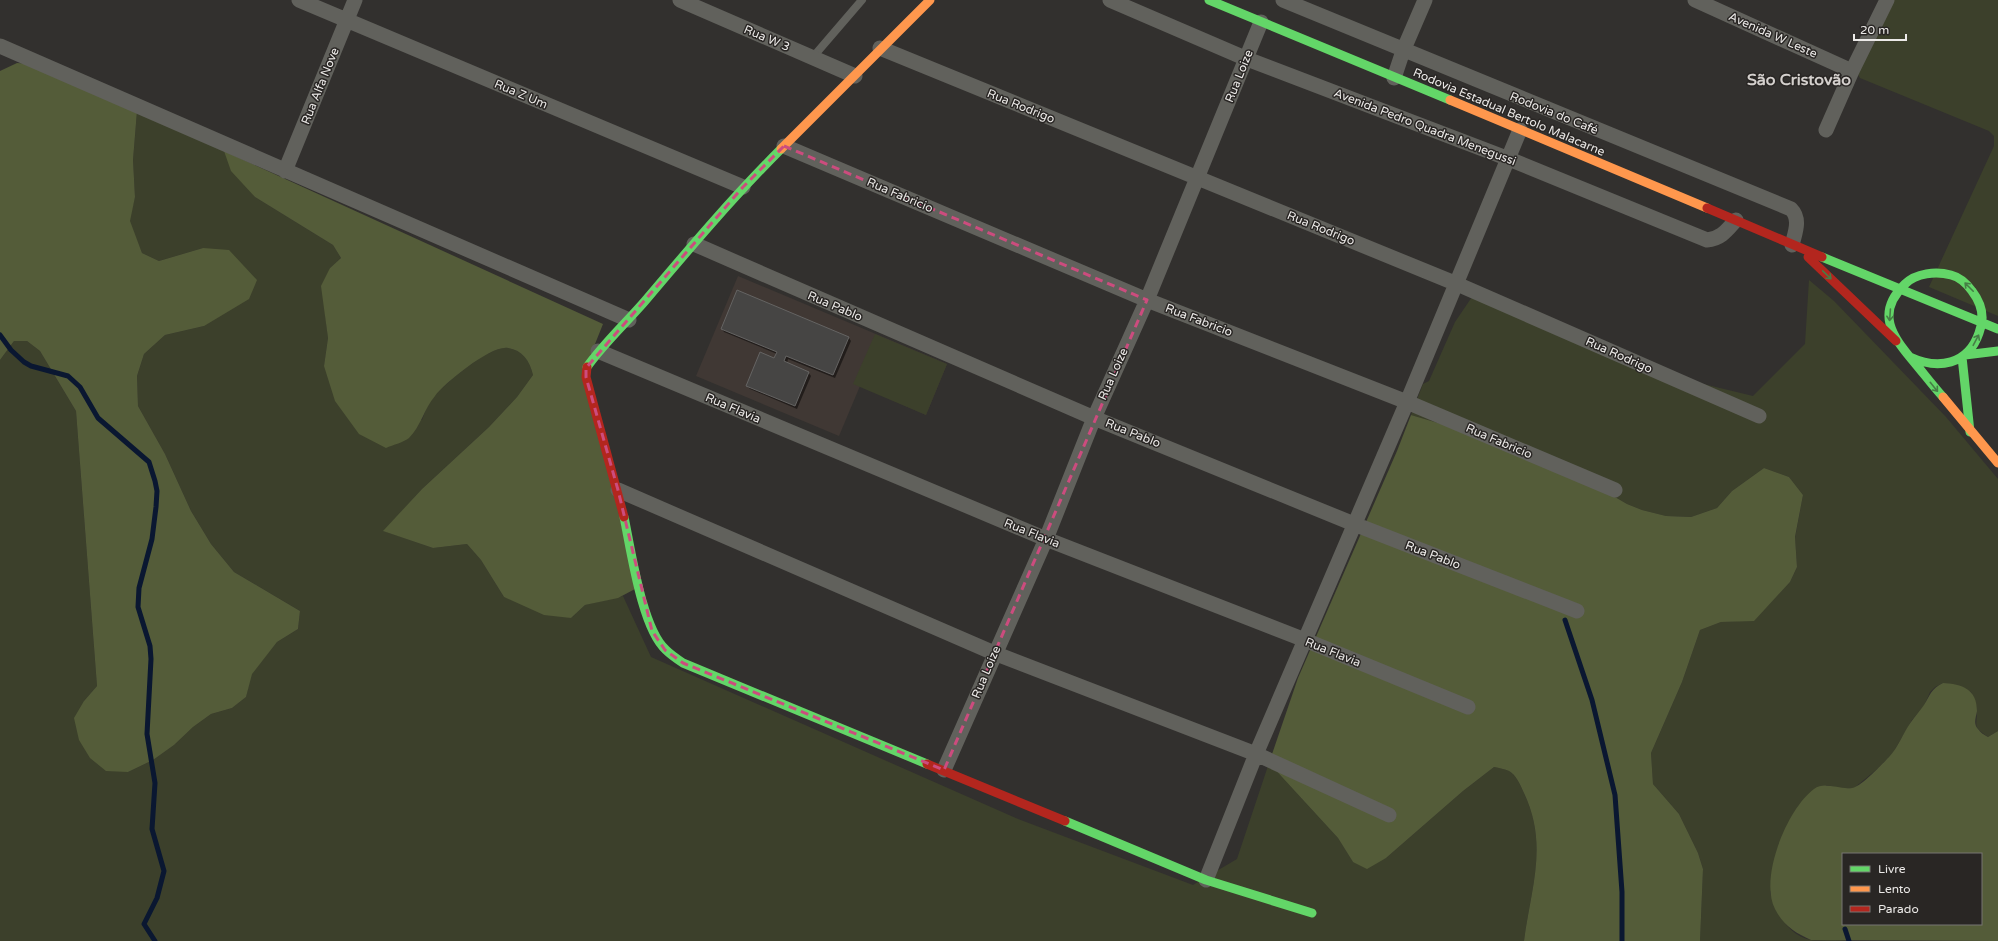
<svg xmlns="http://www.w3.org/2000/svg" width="1998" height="941" viewBox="0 0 1998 941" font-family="'Varela Round',sans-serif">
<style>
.built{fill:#403834}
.green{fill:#3c402b}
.forest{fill:#545c39;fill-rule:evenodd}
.shadow{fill:#0007}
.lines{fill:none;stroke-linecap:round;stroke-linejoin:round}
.stream{stroke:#0a1731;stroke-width:5}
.building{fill:#464544;stroke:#656463}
.lane{stroke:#61615c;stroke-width:8}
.street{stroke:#61615c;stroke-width:15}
.fast{stroke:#63d668;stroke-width:9}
.slow{stroke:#ff974d;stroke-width:9}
.jam{stroke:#b3261e;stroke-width:9}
.oneway{stroke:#467e46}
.marked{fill:none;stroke:#cc4c7e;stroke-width:3;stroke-dasharray:8 5;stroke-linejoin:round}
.labels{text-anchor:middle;stroke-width:3;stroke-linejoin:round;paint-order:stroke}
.street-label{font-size:12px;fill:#eceae8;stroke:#292624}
.district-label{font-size:16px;font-weight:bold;fill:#d4d0cd;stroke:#292624}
</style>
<rect width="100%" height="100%" fill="#32302e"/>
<path class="built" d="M738 276 947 364 926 415 860 386 839 436 696 376Z"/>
<path class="green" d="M1892 0H1998V316L1929 287 1994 146V136L1989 131 1860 78 1855 69Z
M137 111 224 151 255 197 333 245 341 258 330 268 325 313 328 338 324 366 422 420C424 415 426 408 429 403 439 388 489 345 508 348 522 350 530 361 533 375L517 397 489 427 422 489 384 531 433 548 467 544 481 560 504 597 571 618 585 605 623 596 651 657 1018 819 1193 885 1237 859 1269 763 1338 838 1353 862 1386 858 1463 791 1494 767C1499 768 1505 769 1509 771 1516 775 1520 784 1523 791 1549 844 1531 887 1524 941H0V360L14 341H27L40 351 76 411 97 686 84 701 128 772 153 760 174 745 193 727 211 714 232 708 246 697 251 674 277 642 298 629 300 611 234 572 211 544 191 511 165 454 138 406 137 376 144 354 165 335 204 326 203 248 159 261 142 253 129 221 135 197 133 160Z
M1809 280 1834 301 1946 417 1998 479V731L1988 737C1972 726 1977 727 1977 711 1977 705 1973 698 1971 692L1953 684 1943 683 1935 687 1930 692 1924 706 1912 720 1893 753 1876 770 1854 788H1839L1826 785 1770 892C1776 912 1788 936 1811 940 1823 941 1836 939 1849 941H1700L1703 869 1698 853 1679 814 1653 784 1651 753 1682 682 1700 630 1721 622 1754 620 1790 582 1797 567 1795 538 1803 495 1789 477 1764 468 1732 491 1717 508 1691 517 1666 516 1642 510 1627 504 1579 476 1479 435 1411 415 1423 384 1429 381 1455 322 1474 294 1691 381 1753 396 1805 344Z
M875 334 947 364 926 415 853 384Z"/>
<path class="forest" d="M17 63 32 64 137 111 133 160 135 197 130 221 142 253 159 261 203 248 229 250 257 280 249 299 204 326 165 335 144 354 137 376 138 406 165 454 191 511 211 544 234 572 300 611 298 629 277 642 252 674 246 697 232 708 211 714 193 727 174 745 153 760 128 772 106 771 90 758 79 740 74 718 84 701 97 686 76 411 40 351 27 341H14L0 360V71Z
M224 151 603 324 587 364 635 589 618 598 585 605 571 618 544 615 504 597 481 560 467 544 433 548 383 531 422 489 489 427 517 397 533 375C530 361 522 350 508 348 491 345 445 383 435 396 424 409 421 426 409 438 404 442 393 445 386 448L359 434 335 401 324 366 328 338 321 286 330 268 341 258 333 245 255 197 231 171Z
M1411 415 1479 435 1579 476 1627 504 1642 510 1666 516 1691 517 1717 508 1732 491 1764 468 1789 477 1803 495 1795 537 1797 567 1790 582 1754 621 1721 622 1700 630 1682 682 1651 753 1653 784 1679 814 1698 853 1703 869 1700 941H1524C1531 887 1549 844 1523 791 1520 784 1516 775 1509 771 1505 769 1499 768 1494 767L1463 791 1386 858 1367 869 1353 862 1338 838 1269 763 1298 678 1397 451Z
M1943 683C1962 684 1977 689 1977 711 1976 718 1973 723 1978 729 1980 732 1984 735 1988 737L1998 731V941L1811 940C1795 933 1783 925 1775 909 1759 878 1787 809 1814 789 1825 781 1839 790 1852 788 1861 787 1882 764 1889 757 1898 748 1903 733 1911 722 1915 716 1920 711 1924 705 1930 695 1931 689 1943 683ZM1843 854H1981V924H1843Z"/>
<path class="shadow" d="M722 329 849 338 851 341 835 378 788 359 787 363 808 372 811 376 797 409 750 389 747 386 774 359 777 354 724 332Z"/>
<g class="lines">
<path class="stream" d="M0 335 11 350 24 362 31 366 68 376 80 387 98 418 149 462 155 481 157 491 156 507 152 539 139 588 138 607 150 646 151 659 147 734 155 783 152 829 164 871 157 898 144 924 155 941
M1565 620 1592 700 1615 795 1622 892V941
M1845 929 1849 941"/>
</g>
<path class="building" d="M737 290 849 337 833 375 786 356 784 361 809 372 795 406 746 386 760 352 774 358 777 352 721 329Z"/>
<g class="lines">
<path class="lane" d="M813 57 862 0"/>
<path class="street" d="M299 0 743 187
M680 0 855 76
M1110 0 1247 59 1509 159 1707 240C1721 239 1727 230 1736 220
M1283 0 1791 209C1801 219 1795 233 1792 245
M1695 0 1852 71
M0 46 629 320
M880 48 1457 284 1759 416
M1394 78 1403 51 1425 0
M1826 130 1852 71 1887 0
M784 146 1147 300 1407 402 1615 490
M285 171 355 0
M694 244 1094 418 1354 524 1577 611
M598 351 1046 539 1305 640 1468 707
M618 490 994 653 1256 754 1389 815
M944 770 1046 539 1094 418 1147 300 1261 22
M1206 880 1256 754 1407 402 1520 130"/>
<path class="fast" d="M1209 0 1450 100
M1822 257 1998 329
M1965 355 1998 351
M1910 357C1938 370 1968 365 1979 333 1985 318 1982 304 1972 291 1967 284 1959 277 1951 275 1936 271 1916 273 1905 284 1875 313 1892 336 1914 362 1924 374 1933 386 1943 397
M1962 357 1970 432
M587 367C604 343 626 323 645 301 689 249 733 197 781 149
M624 517C631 550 642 629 666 650 671 655 677 659 683 663L927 764
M1065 821 1206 880 1312 913"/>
<path class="slow" d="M1450 100 1707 208
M781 149 930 0
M1943 397 1998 463"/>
<path class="jam" d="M1707 208 1822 257
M1808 257 1896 341
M587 367 586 377 624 517
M927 764 1065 821"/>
</g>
<defs><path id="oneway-shaft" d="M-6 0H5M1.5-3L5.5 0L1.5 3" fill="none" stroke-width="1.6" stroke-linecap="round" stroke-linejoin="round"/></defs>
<g class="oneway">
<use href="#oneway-shaft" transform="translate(1827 275) rotate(44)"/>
<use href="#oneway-shaft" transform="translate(1969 287) rotate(-135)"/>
<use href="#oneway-shaft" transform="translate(1890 315) rotate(94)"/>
<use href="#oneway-shaft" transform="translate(1976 340) rotate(-62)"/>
<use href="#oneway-shaft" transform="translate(1934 387) rotate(51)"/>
</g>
<path class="marked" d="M784 146 1147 300 944 770 683 663 665 650 652 631 618 490 586 377V368L743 187Z"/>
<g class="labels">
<g class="street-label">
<text transform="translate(1773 35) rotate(24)" y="4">Avenida W Leste</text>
<text transform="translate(767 38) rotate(23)" y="4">Rua W 3</text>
<text transform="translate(1239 76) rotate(-68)" y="4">Rua Loize</text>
<text transform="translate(320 86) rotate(-68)" y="4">Rua Alfa Nove</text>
<text transform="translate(521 94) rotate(23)" y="4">Rua Z Um</text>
<text transform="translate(1021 106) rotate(22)" y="4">Rua Rodrigo</text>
<text transform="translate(1509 112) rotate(23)" y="4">Rodovia Estadual Bertolo Malacarne</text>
<text transform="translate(1554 113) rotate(22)" y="4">Rodovia do Café</text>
<text transform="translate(1425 127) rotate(21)" y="4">Avenida Pedro Quadra Menegussi</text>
<text transform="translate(900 195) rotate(23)" y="4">Rua Fabricio</text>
<text transform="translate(1321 228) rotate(22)" y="4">Rua Rodrigo</text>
<text transform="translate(835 306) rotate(23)" y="4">Rua Pablo</text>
<text transform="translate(1199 320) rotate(21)" y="4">Rua Fabricio</text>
<text transform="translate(1619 355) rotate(24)" y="4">Rua Rodrigo</text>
<text transform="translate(1113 374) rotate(-66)" y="4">Rua Loize</text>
<text transform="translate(733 408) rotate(23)" y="4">Rua Flavia</text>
<text transform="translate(1133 433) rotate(22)" y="4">Rua Pablo</text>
<text transform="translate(1499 441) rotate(23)" y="4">Rua Fabricio</text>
<text transform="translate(1032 533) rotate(22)" y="4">Rua Flavia</text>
<text transform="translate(1433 555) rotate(21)" y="4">Rua Pablo</text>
<text transform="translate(1333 652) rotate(22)" y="4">Rua Flavia</text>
<text transform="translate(986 672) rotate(-67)" y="4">Rua Loize</text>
</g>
<g class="district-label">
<text x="1799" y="85">São Cristovão</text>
</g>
</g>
<rect x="1842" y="853" width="140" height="72" fill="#292624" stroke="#777472"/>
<rect x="1850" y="866" width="20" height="6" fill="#63d668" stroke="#777472"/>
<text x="1878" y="873" font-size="12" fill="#eceae8">Livre</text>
<rect x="1850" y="886" width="20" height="6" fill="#ff974d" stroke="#777472"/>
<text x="1878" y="893" font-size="12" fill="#eceae8">Lento</text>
<rect x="1850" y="906" width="20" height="6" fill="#b3261e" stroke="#777472"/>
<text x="1878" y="913" font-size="12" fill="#eceae8">Parado</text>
<path d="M1854 34v6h52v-6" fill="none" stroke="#eceae8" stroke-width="2"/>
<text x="1860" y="34" font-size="12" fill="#eceae8" stroke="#292624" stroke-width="3" paint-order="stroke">20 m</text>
</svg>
